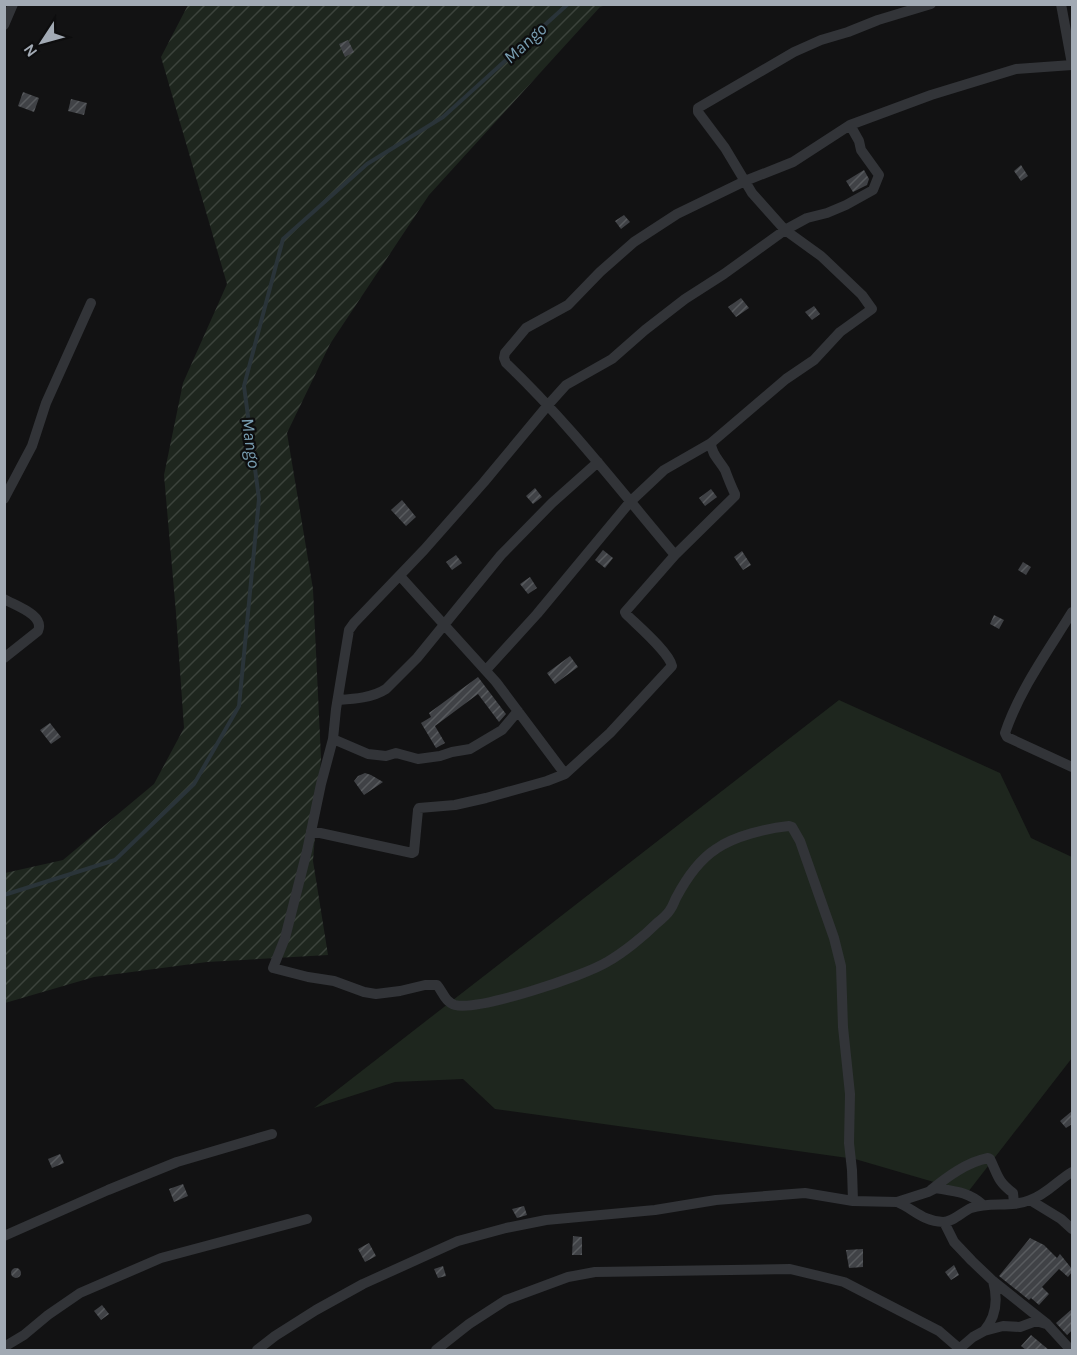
<svg xmlns="http://www.w3.org/2000/svg" width="1077" height="1355" viewBox="0 0 1077 1355" font-family="Karla,sans-serif">
<style>
.grass{fill:#1e261e}
.garden{fill:url(#garden-furrows)}
.lines{fill:none;stroke-linecap:round;stroke-linejoin:round}
.stream{stroke:#2a3439;stroke-width:4}
.building{fill:url(#building-hatch)}
.street{stroke:#323438;stroke-width:10}
.labels{text-anchor:middle;stroke-width:4.5;stroke-linejoin:round;paint-order:stroke}
.water-label{font-size:18px;font-style:italic;fill:#789db1;stroke:#0d0d0e}
</style>
<defs>
<pattern id="garden-furrows" width="10" height="10" patternUnits="userSpaceOnUse" patternTransform="scale(1.5)"><rect width="10" height="10" fill="#1e261e"/><path d="M-1 1l2-2M0 10L10 0M9 11l2-2" fill="none" stroke="#3c433c"/></pattern>
<pattern id="building-hatch" width="6" height="6" patternUnits="userSpaceOnUse" patternTransform="scale(1.5)"><rect width="6" height="6" fill="#404246"/><path d="M-1 1l2-2M0 6l6-6M5 7l2-2" fill="none" stroke="#585b5e"/></pattern>
</defs>
<rect width="100%" height="100%" fill="#121213"/>
<path class="grass" d="M839 700 1000 773 1031 838 1072 857V1058L968 1192 855 1159 495 1109 463 1079 395 1082 314 1108Z"/>
<path class="garden" d="M188 5H606L600 7 429 195 330 344 287 433 313 589 321 758 313 861 328 955 207 962 94 977 5 1003V873L63 860 154 784 184 728 176 613 164 475 183 383 227 284 161 57Z"/>
<g class="lines">
<path class="stream" d="M4 895 115 860 194 784 239 706 259 499 244 386 283 239 367 164 443 117 568 4"/>
</g>
<path class="building" d="M348 40 354 52 345 57 339 44Z
M23 92 39 98 34 112 18 106Z
M71 99 87 103 84 115 68 111Z
M1021 165 1028 176 1021 181 1014 171Z
M864 170 869 179 867 185 853 192 846 181Z
M624 215 630 222 621 229 615 221Z
M741 298 749 308 736 317 728 307Z
M814 306 820 314 812 320 805 312Z
M535 488 542 497 533 504 526 496Z
M711 489 717 497 705 506 699 498Z
M402 500 416 517 406 526 391 510Z
M603 550 613 558 605 568 595 560Z
M742 551 751 565 743 570 734 557Z
M456 555 462 563 452 570 446 562Z
M1023 562 1031 567 1026 575 1018 570Z
M530 577 537 588 528 594 520 584Z
M994 615 1004 620 999 629 990 624Z
M570 656 578 667 555 684 547 673Z
M478 677 506 714 499 722 478 694 435 726 445 743 436 748 421 723 431 717 429 713Z
M50 723 61 737 51 744 40 730Z
M365 773 371 775 383 782 364 795 354 781 358 776Z
M1072 1111V1124L1066 1128 1060 1121Z
M60 1154 64 1163 52 1168 48 1159Z
M183 1184 188 1196 174 1202 169 1189Z
M524 1206 527 1215 517 1218 512 1209Z
M573 1236 582 1237V1255H572Z
M1030 1238 1044 1245 1057 1258 1060 1254 1072 1269V1272L1068 1277 1059 1269 1042 1287 1049 1294 1039 1305 1031 1298 1029 1300 999 1276Z
M369 1243 376 1256 365 1262 358 1249Z
M863 1249V1267L849 1268 846 1250Z
M954 1265 959 1275 951 1280 945 1272Z
M443 1266 446 1276 438 1278 434 1269Z
M11 1273a5 5 0 1 1 10 0a5 5 0 1 1-10 0Z
M102 1305 109 1314 101 1320 94 1311Z
M1072 1309V1330L1067 1335 1056 1323Z
M1031 1335 1049 1350H1026L1021 1346Z"/>
<g class="lines">
<path class="street" d="M1061 4 1072 64
M4 25 13 4
M850 125 859 141 861 150 879 175 873 190 846 205 827 213 807 218 785 230 724 274 685 299 645 330 612 359 566 385 548 405 484 482 424 550 354 623 349 630 336 709 333 739 321 784 307 851 285 938 273 968 308 977 334 981 364 992 376 994 400 991 425 985H437C443 992 445 1002 455 1005 479 1011 584 976 607 962 623 953 644 936 657 923 662 919 667 915 670 910 673 906 674 902 676 898 686 879 699 860 716 849 734 836 768 828 789 826L792 827 800 841 834 938 841 966 843 1027 850 1094 849 1143 852 1170 853 1201
M4 499 32 446 46 403 91 303
M675 555C620 490 568 422 506 363L504 358 505 353 526 328 568 305 600 272 634 242 677 214 745 181 793 162 850 125 931 95 1016 69 1072 65
M400 576 496 682 565 774
M4 599C16 606 45 615 38 631L4 658
M1072 612C1048 651 1020 689 1005 733L1007 737 1072 767
M486 670 537 614 630 502 664 470 711 443 786 379 814 360 840 332 872 309 862 295 821 256 785 230 752 193 725 148 698 112V108L794 52 821 40 848 32 878 20 931 4
M338 700C354 699 372 698 386 689L417 658 501 555 552 503 598 462
M333 739 368 754 386 756 396 753 418 759 440 756 452 752 470 749 502 730 518 711
M311 831 412 853 414 852 418 810 419 808 455 805 486 798 547 781 565 774 610 733 672 666C669 652 637 625 626 614L625 612 675 555 735 496V494C731 486 728 478 725 470 720 461 711 454 711 443
M931 1190C947 1177 967 1162 988 1158L990 1159C998 1175 997 1181 1013 1193L1014 1203
M1030 1200 1061 1219 1072 1229
M897 1202C914 1209 922 1221 943 1222 953 1222 962 1212 971 1208 990 1201 1012 1208 1030 1200 1046 1195 1058 1180 1072 1172
M944 1222 954 1242 972 1261 993 1281 1047 1324 1068 1347
M4 1236 108 1190 177 1162 272 1134
M984 1331C997 1316 998 1299 993 1281
M4 1347 24 1335 48 1315 80 1293 161 1258 307 1219
M959 1349 973 1337 984 1331 1003 1326 1020 1327 1036 1321 1046 1324
M257 1350 275 1336 316 1310 363 1284 458 1241 506 1228 546 1220 655 1210 716 1200 805 1193 853 1201 897 1202 928 1192 936 1188C954 1191 969 1192 983 1205
M436 1350 469 1324 506 1300 568 1277 595 1272 790 1269 844 1282 939 1331 961 1350"/>
</g>
<g class="labels">
<g class="water-label">
<text transform="translate(525 43) rotate(-42)" y="6">Mango</text>
<text transform="translate(251 443) rotate(82)" y="6">Mango</text>
</g>
</g>
<rect width="1077" height="1355" fill="none" stroke="#a2aab4" stroke-width="12"/>
<g transform="translate(42 42) rotate(234)" stroke="#0d0d0e" stroke-width="4.5" paint-order="stroke">
<path d="M0-4.5L10 22L0 15L-10 22Z" fill="#a2aab4"/>
<text y="-9" font-size="16" font-weight="bold" text-anchor="middle" fill="#a2aab4">N</text>
</g>
</svg>
